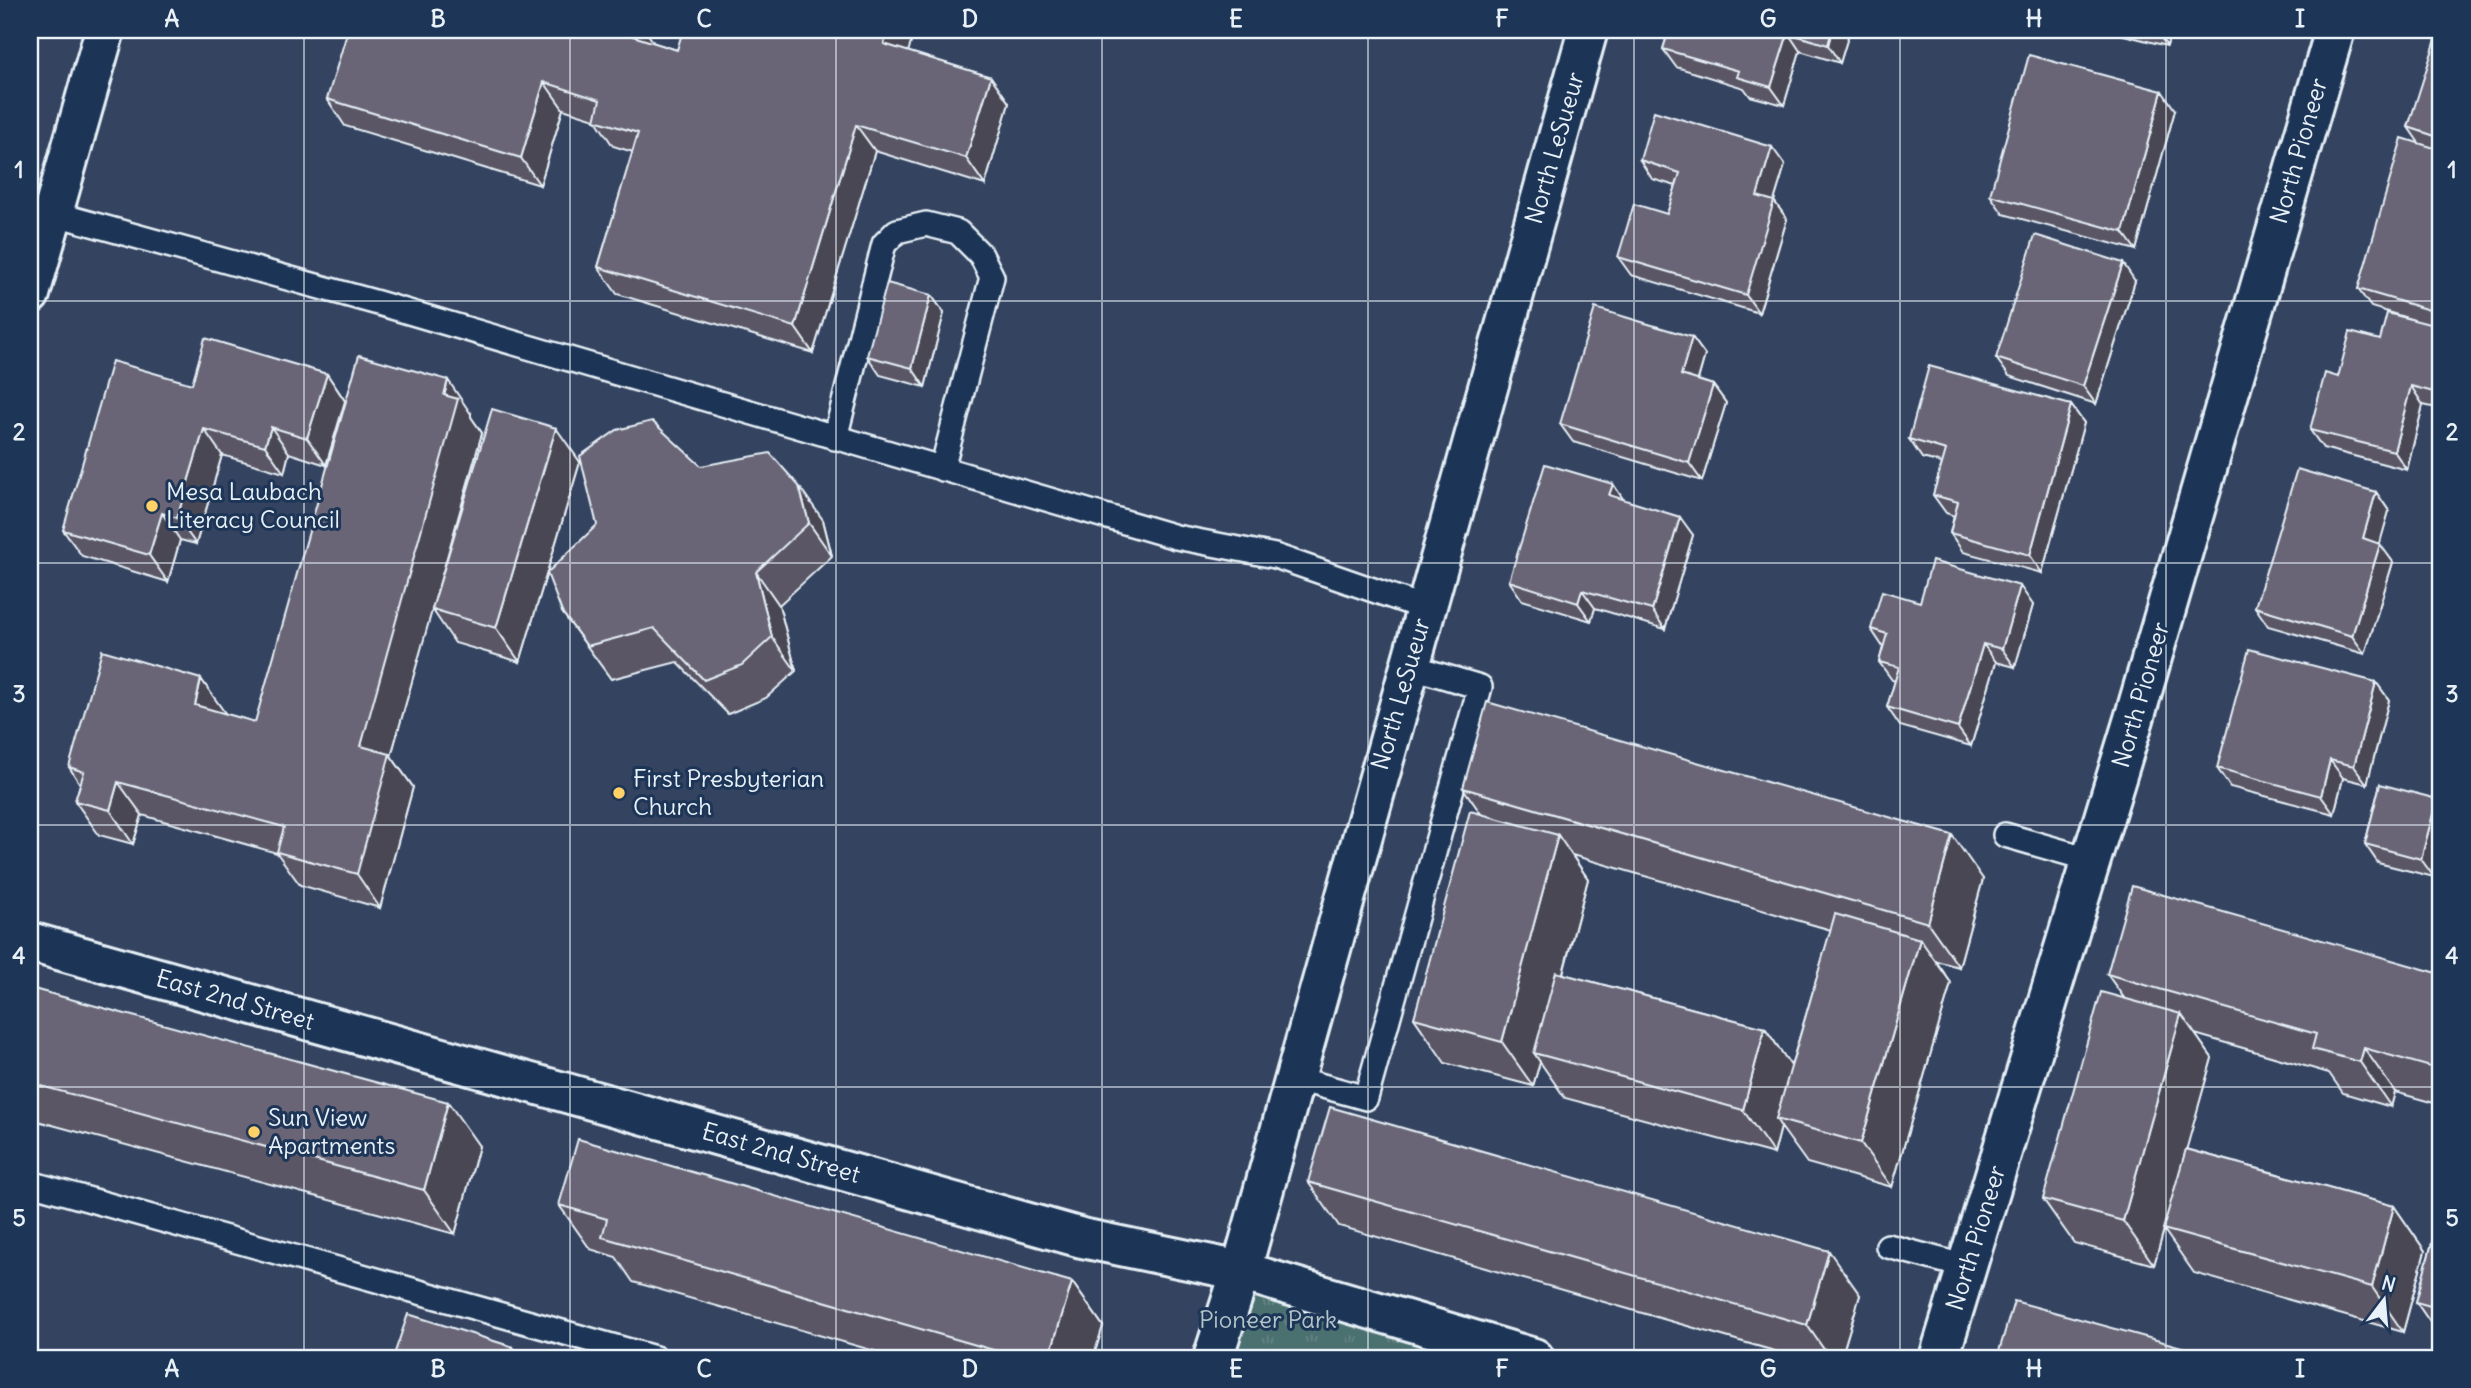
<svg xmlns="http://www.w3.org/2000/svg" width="2471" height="1388" viewBox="0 0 2471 1388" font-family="Delius,sans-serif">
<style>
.park{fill:url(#park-tufts);stroke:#9ab0b4;stroke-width:2}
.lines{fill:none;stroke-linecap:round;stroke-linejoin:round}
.lane-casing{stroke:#e8f1f8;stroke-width:28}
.street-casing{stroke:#e8f1f8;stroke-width:44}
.secondary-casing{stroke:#e8f1f8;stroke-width:44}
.lane{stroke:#1d3557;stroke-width:23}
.street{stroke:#1d3557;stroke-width:38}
.secondary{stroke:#1d3557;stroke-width:38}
.wall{fill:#5a5765;stroke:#e8f1f8;stroke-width:2;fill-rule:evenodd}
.shaded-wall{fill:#4a4753;stroke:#e8f1f8;stroke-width:2}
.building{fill:#696576;stroke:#e8f1f8;stroke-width:2}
.grid{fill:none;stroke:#e8f1f8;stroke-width:2;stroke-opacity:0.55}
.poi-dot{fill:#ffd166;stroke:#1d3557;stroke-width:2.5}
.labels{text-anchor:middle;stroke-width:6;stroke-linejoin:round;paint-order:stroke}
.street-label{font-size:24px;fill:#e8f1f8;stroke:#1d3557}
.poi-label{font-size:24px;fill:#e8f1f8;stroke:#1d3557;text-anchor:start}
.park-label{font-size:24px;fill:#b1c4c8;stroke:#1d3557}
.neatline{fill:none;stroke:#e8f1f8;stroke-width:2.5}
.grid-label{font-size:23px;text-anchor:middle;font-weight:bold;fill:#e8f1f8}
</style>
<defs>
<pattern id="park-tufts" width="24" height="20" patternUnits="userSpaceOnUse" patternTransform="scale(1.75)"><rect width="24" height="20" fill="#4c6f70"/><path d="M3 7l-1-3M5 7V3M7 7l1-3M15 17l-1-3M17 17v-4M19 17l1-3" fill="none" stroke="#668485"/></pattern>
</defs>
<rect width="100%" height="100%" fill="#344360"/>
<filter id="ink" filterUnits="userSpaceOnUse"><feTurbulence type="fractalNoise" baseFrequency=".0143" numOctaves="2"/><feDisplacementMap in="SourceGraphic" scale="14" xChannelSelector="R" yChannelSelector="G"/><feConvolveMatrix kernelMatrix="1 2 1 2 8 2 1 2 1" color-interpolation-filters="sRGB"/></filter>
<g filter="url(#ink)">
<path class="park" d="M1241 1271 1534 1358H1213Z"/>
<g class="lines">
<defs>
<path id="lane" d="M52 213 378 303 1176 537 1275 556 1425 608
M835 438 884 244 897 231 926 224 958 232 981 255 992 277 942 469
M2005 835 2092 860
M1294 1078 1366 1098 1480 687 1409 666
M30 1183 655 1358
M1888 1246 1967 1267"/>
<path id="street" d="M30 942 1082 1238 1241 1271 1534 1358
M1213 1358 1241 1271 1588 30
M1939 1358 2134 719 2335 30"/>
<path id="secondary" d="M30 294 105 30"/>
</defs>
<use href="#lane" class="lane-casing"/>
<use href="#street" class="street-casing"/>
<use href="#secondary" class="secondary-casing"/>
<use href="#lane" class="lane"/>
<use href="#street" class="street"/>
<use href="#secondary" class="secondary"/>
</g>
<path class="wall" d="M1669 30H1850L1840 63 1800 51 1784 105 1750 96 1744 88 1676 67 1663 49Z
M2104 30H2171L2167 46Z
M2441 30V409L2423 405 2407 470 2323 448 2310 430 2338 377 2380 340 2411 319 2371 307 2358 289 2419 143 2408 127Z
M654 43 677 50 908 52 991 77 1009 103 985 185 875 151 813 353 617 294 598 267 633 152 613 146 595 119 563 109 540 185 345 126 327 99Z
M2175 110 2136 250 2003 214 1990 195Z
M1640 160 1785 165 1774 201 1787 219 1759 313 1631 275 1618 257 1667 214 1676 186 1652 179Z
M2135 281 2096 404 2009 376 1996 358Z
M931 295 944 313 925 387 880 375 867 356Z
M1692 337 1705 355 1698 380 1713 385 1726 403 1702 481 1573 442 1560 424Z
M327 374 345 401 326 465 289 453 284 473 222 455 196 544 180 540 168 582 82 556 63 530 192 384Z
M2071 405 2084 423 2042 573 1963 552 1950 533 1954 516 1946 513 1933 495 1942 463 1922 458 1909 439Z
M471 414V417L482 433 436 596 580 462 520 662 455 643 432 609 391 756 413 787 380 908 300 885 277 853 142 815 133 844 99 835 75 801 80 784 69 767 201 679 225 714 255 722Z
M701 466 823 520 832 556 779 605 796 671 766 698 728 714 677 662 611 679 562 612 597 525Z
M1613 484 1623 499 1693 535 1665 629 1595 608 1591 621 1522 600 1509 581Z
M2376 492 2389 511 2379 544 2393 562 2365 654 2268 626 2255 607Z
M1920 602 2033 605 2015 667 1996 662 1971 746 1900 726 1887 707 1895 681 1892 680 1879 662 1883 647 1871 629Z
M2376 682 2389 700 2367 784 2343 778 2334 814 2230 787 2217 768Z
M2380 784 2434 877 2378 863 2365 844Z
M1463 788 1983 879 1959 967 1936 961 1951 983 1892 1187 1807 1163 1781 1127 1774 1154 1565 1098 1540 1062 1533 1086 1445 1063 1414 1018 1481 814ZM1572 855 1831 930 1791 1066 1765 1028 1563 974 1588 879Z
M2107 974H2441V1105L2395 1092 2391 1107 2343 1093 2329 1073 2195 1034 2212 1058 2186 1149 2394 1206 2425 1251 2403 1332 2194 1273 2164 1230 2154 1265 2074 1243 2043 1199 2124 998Z
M30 988 479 1146 455 1234 30 1119Z
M1308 1182 1860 1295 1841 1358H1799L1339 1226Z
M559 1205 1072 1282 1103 1326 1093 1358H899L633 1282 616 1257 590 1249Z
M2441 1210V1338L2416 1302Z"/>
<path class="shaded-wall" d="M627 30H645L656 46 651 63Z
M888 30H915L902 71 884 44Z
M1832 30H1850L1840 63 1828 45Z
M2155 30H2171L2167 46Z
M1788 33 1800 51 1784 105 1771 87Z
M991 77 1009 103 985 185 966 158Z
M544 82 563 109 540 185 521 158Z
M2162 91 2175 110 2136 250 2123 232Z
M856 125 875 151 813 353 795 327Z
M1772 147 1785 165 1774 201 1787 219 1759 313 1746 295 1757 196Z
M2123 263 2135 281 2096 404 2083 386Z
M2441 294V320L2436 312Z
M931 295 944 313 925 387 912 368Z
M1692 337 1705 355 1694 393 1681 375Z
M327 374 345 401 326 465 307 438Z
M448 380 471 414V417L482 433 391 756 413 787 380 908 357 874 361 746Z
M1713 385 1726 403 1702 481 1689 463Z
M2411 386 2423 405 2407 470 2394 451Z
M2071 405 2084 423 2042 573 2030 555Z
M271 427 289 453 284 473 265 446Z
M556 428 580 462 520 662 496 628Z
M204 429 222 455 196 544 177 518Z
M1613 484 1625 502 1609 495Z
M799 486 823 520 832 556 809 523Z
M2376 492 2389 511 2376 557 2363 538Z
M162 513 180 540 168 582 149 555Z
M1680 517 1693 535 1665 629 1652 610Z
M2380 544 2393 562 2365 654 2352 636Z
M756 572 779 605 796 671 772 637Z
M2020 586 2033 605 2015 667 2002 649Z
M1582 590 1595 608 1591 621 1578 603Z
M1983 644 1996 662 1971 746 1958 728Z
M201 679 225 713 218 739 195 705Z
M2376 682 2389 700 2367 784 2354 766Z
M2330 760 2343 778 2334 814 2321 796Z
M118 782 142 815 133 844 110 810Z
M2437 799 2441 805V849L2434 877 2421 859Z
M1558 835 1588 879 1541 1055 1534 1053 1540 1062 1533 1086 1502 1042Z
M1952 835 1983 879 1959 967 1928 923Z
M1920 939 1951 983 1892 1187 1861 1143Z
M2181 1014 2212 1058 2154 1265 2123 1221Z
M1765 1028 1796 1073 1776 1119 1781 1127 1774 1154 1743 1110Z
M2364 1048 2395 1092 2391 1107 2360 1062Z
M448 1102 479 1146 455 1234 424 1190Z
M2394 1206 2425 1251 2403 1332 2372 1287Z
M1829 1251 1860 1295 1841 1358H1830L1807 1325Z
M1072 1282 1103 1326 1093 1358H1049Z
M513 1347 521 1358H510Z"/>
<path class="building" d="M348 30H635L633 36 677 50 683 30H888L884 44 991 77 966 158 856 125 795 327 598 267 638 133 595 120 600 100 544 82 521 158 327 99Z
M1669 30H1832L1828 45 1788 33 1771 87 1737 77 1739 71 1663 49Z
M2439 30H2441V138L2408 127Z
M2029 55 2162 91 2123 232 1990 195Z
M1654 111 1772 147 1757 196 1774 201 1746 295 1618 257 1634 204 1667 214 1680 173 1640 160Z
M2402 138 2441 150V294L2436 312 2358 289Z
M2035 235 2123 263 2083 386 1996 358Z
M887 283 931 295 912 368 867 356Z
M1595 308 1692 337 1681 375 1713 385 1689 463 1560 424Z
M2387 313 2441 327V394L2411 386 2394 451 2310 430 2325 373 2338 377 2350 332 2380 340Z
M205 338 327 374 307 438 271 427 265 446 204 429 177 518 162 513 149 555 63 530 112 361 192 384Z
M359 355 448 380 444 395 458 399 361 746 390 754 357 874 277 852 284 827 118 782 110 810 75 801 84 772 69 767 102 650 201 679 195 705 255 722Z
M1929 366 2071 405 2030 555 1950 533 1958 502 1933 495 1946 450 1909 439Z
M492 409 556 428 496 628 432 609Z
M652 421 701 466 770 453 799 486 809 523 756 572 772 637 742 665 704 680 654 628 587 646 562 612 547 573 597 525 580 456 617 430Z
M1545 464 1613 484 1609 495 1680 517 1652 610 1582 590 1578 603 1509 581Z
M2297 469 2376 492 2363 538 2380 544 2352 636 2255 607Z
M1932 561 2020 586 2002 649 1983 644 1958 728 1887 707 1899 667 1879 662 1887 634 1871 629 1882 591 1920 602Z
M2249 649 2376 682 2354 766 2330 760 2321 796 2217 768Z
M1487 702 1952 835 1928 923 1463 788Z
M2380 784 2437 799 2421 859 2365 844Z
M1470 811 1558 835 1502 1042 1414 1018Z
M2132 886 2441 974V1070L2364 1048 2360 1062 2312 1049 2316 1034 2107 974Z
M1835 914 1920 939 1861 1143 1776 1119Z
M1556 972 1765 1028 1743 1110 1534 1053Z
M30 988 448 1102 424 1190 30 1083Z
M2101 992 2181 1014 2123 1221 2043 1199Z
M1330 1107 1829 1251 1807 1325 1308 1182Z
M578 1139 1072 1282 1049 1358H1021L602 1237 607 1219 559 1205Z
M2186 1149 2394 1206 2372 1287 2163 1229Z
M2441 1210V1309L2416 1302Z
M2014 1301 2222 1358H1997Z
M408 1314 513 1347 510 1358H393Z"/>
</g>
<path class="grid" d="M304 30V1358M570 30V1358M836 30V1358M1102 30V1358M1368 30V1358M1634 30V1358M1900 30V1358M2166 30V1358M30 301H2441M30 563H2441M30 825H2441M30 1087H2441"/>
<g class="poi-dot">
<circle cx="152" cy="506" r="7"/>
<circle cx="619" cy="793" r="7"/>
<circle cx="254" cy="1132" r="7"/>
</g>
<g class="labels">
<g class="street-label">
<text transform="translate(1555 148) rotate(-74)" y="8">North LeSueur</text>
<text transform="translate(2299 151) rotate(-74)" y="8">North Pioneer</text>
<text transform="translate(1401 694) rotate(-74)" y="8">North LeSueur</text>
<text transform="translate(2141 695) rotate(-74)" y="8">North Pioneer</text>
<text transform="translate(235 1000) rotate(16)" y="8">East 2nd Street</text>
<text transform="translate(781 1153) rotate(16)" y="8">East 2nd Street</text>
<text transform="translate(1976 1238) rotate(-73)" y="8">North Pioneer</text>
</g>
<g class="poi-label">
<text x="166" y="500">Mesa Laubach<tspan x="166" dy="28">Literacy Council</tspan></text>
<text x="633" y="787">First Presbyterian<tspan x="633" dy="28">Church</tspan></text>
<text x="268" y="1126">Sun View<tspan x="268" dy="28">Apartments</tspan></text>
</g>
<g class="park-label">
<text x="1268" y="1328">Pioneer Park</text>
</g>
</g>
<rect width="2471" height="1388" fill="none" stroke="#1d3557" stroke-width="77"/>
<g transform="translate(2384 1300) rotate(16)" stroke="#1d3557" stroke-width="5" paint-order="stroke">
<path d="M0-5L12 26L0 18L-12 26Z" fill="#e8f1f8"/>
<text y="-10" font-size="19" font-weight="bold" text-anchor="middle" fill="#e8f1f8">N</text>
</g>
<rect x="38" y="38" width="2394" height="1312" class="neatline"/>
<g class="grid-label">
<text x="172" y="27">A</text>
<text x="438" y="27">B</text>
<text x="704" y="27">C</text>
<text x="970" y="27">D</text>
<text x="1236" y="27">E</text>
<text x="1502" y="27">F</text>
<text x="1768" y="27">G</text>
<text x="2034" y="27">H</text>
<text x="2300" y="27">I</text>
<text x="19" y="178">1</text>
<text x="2452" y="178">1</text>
<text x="19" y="440">2</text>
<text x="2452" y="440">2</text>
<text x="19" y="702">3</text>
<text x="2452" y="702">3</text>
<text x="19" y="964">4</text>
<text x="2452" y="964">4</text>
<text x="19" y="1226">5</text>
<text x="2452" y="1226">5</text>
<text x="172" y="1377">A</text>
<text x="438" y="1377">B</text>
<text x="704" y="1377">C</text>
<text x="970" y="1377">D</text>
<text x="1236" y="1377">E</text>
<text x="1502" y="1377">F</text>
<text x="1768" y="1377">G</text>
<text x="2034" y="1377">H</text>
<text x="2300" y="1377">I</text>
</g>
</svg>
